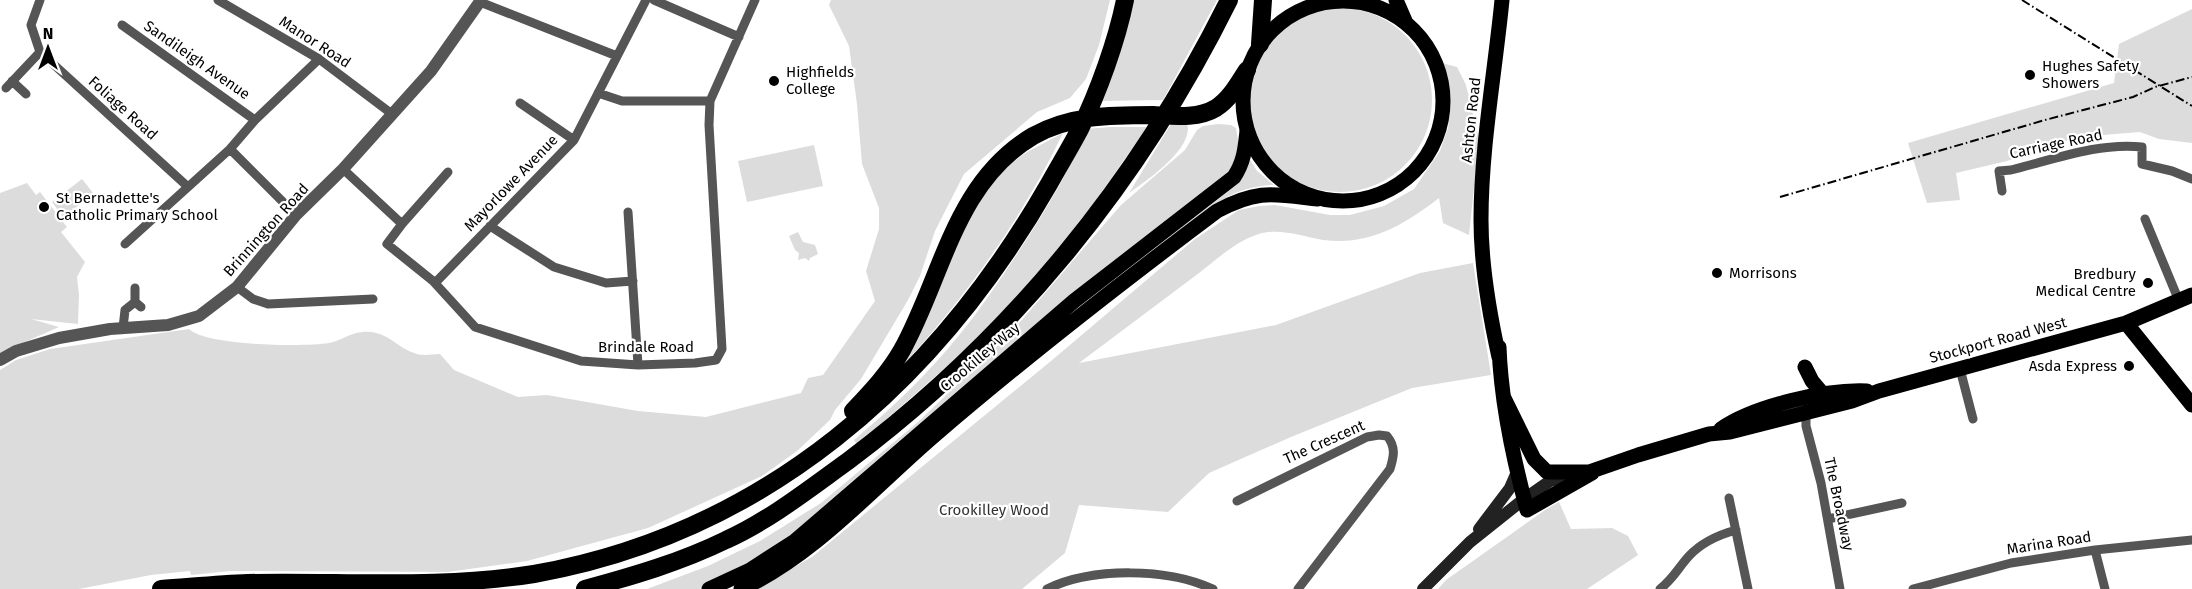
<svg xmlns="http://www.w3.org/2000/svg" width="2192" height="589" viewBox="0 0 2192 589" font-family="'Fira Sans',sans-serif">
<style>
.green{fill:#dcdcdc}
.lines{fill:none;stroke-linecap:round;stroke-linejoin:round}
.minor{stroke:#555;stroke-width:9}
.tertiary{stroke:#555;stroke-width:12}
.secondary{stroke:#222;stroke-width:12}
.primary{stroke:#000;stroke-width:15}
.trunk{stroke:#000;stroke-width:15}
.motorway{stroke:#000;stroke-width:18}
.rail{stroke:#000;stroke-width:2;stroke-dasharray:9 3 1.5 3;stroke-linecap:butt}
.poi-dot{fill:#000;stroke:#fff;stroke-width:2}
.labels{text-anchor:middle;stroke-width:4.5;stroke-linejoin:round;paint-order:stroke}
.street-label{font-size:15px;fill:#000;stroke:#fff}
.poi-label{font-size:15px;fill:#000;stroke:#fff;text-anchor:start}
.park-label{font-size:15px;fill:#333;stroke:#fff}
</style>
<rect width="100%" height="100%" fill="#fff"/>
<path class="green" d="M831 0H1110L1099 45 1086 79 1070 98 1037 112 964 174 935 231 920 276 908 300 861 379 835 410 830 420 797 451 762 476 648 528 527 561 448 572 231 571 191 575 190 571 151 575 79 589H0V370L16 360 50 349 189 329C206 346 304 347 329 343 340 341 352 332 363 332 388 330 397 349 417 354 424 356 434 354 440 354L454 370 518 397 547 395 638 411 706 417 801 393 808 378 823 375 875 301 866 271 879 229V208L862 164 857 104 849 46 829 5Z
M1133 0H1217L1163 100 1099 101Z
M1248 100a92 92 0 1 1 184 0a92 92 0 1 1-184 0Z
M2192 9V143L2159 139 2140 132 2078 137 2007 161 1956 173 1960 200 1927 203 1908 143 2114 83 2119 44Z
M1442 63 1457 67 1466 85 1479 140 1469 235 1443 223 1439 198C1404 225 1369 246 1323 240 1300 236 1278 227 1256 235 1235 242 1216 260 1199 273 1159 303 1119 333 1079 363L1276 325 1420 273 1473 263 1491 375 1412 388 1291 437 1209 473 1168 512 1079 505 1065 553 1022 589H755L812 557 1051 361 1195 239 1239 210 1259 206 1275 205 1330 215H1350L1384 206 1414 189 1440 151 1448 128 1450 108 1448 83Z
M1187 123C1195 148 1146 181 1129 193L1171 124Z
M1218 124 1231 125 1236 128 1239 146 1234 169 808 524 750 564 699 589H647L708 566 760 541 821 503 918 422 1008 336 1121 205 1185 150 1197 130 1203 126Z
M1110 127H1147L1080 223 986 332 857 445 854 440C892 408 929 373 960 334 983 306 1003 275 1023 245 1047 208 1070 170 1086 129Z
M1063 133C1020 223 960 305 892 377L959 235 992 182 1009 165 1027 152Z
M814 145 823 186 747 202 738 161Z
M1249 158 1257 171 1274 185C1254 186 1239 190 1222 200L1139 263 755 575 728 589H723L1150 250 1220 198 1237 183Z
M82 179 94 194 63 217 52 202Z
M27 183 36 195 40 192 67 227 61 232 85 262 77 277 79 295 78 324 31 319 59 327 0 353V193Z
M798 232 803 242 815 245 818 254 810 258 809 261 805 258 798 260 799 253 795 250 789 236Z
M1559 502 1571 529 1612 528 1628 536 1638 555 1587 589H1438L1446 580 1545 510Z"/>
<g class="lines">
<path class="minor" d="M40 0 31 25 40 52 187 186
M218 0 319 59 392 114
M654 0 739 37
M480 2 617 56
M122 25 255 120
M12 81 26 94
M6 88 40 52
M598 93 622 101H710
M520 103 574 140
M230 149 296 215
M343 169 402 224 387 244 433 281 475 327 581 361 638 365 695 363 716 360 722 349 709 125 710 101 755 0
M2002 191 1999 171 2011 170C2052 160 2099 142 2142 147V164L2172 171 2192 179
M628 212 638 365
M2145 219 2179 301
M402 224 448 172
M490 226 554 267 606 283 633 281
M125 244 230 149 255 120 319 59
M435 283 574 140 646 0
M237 287 253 299 268 304 373 299
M135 288V302L141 307
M123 328 125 310 135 302
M1960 369 1973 419
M1806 409V426L1821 483 1840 589
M1729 498 1748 589
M1237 501 1367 437 1379 435 1387 436C1396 447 1394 456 1390 469L1298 589
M1828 519 1902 503
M2095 550 2105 589
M1047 589C1093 567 1167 568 1213 589
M1660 589C1674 578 1678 568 1689 556 1702 542 1718 535 1736 530
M1913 589 2011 563 2095 550 2192 540"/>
<path class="tertiary" d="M0 360 16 351 59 338 110 329 168 325 199 316 237 287 296 215 343 169 431 71 481 0"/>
<path class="secondary" d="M1479 529 1510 488 1517 472
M1423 589 1470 542 1524 499 1550 481 1570 476"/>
<path class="primary" d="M2126 323 2192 405
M1499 347C1501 401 1513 458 1527 510L1592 473
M1499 357C1489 312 1481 266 1481 220 1481 147 1495 72 1502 0
M1805 367 1812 381 1823 394
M1504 398 1534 459 1547 472H1589L1638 455 1709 434 1730 432 1852 401 1879 391 2126 323 2192 295
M1721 429C1754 406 1827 389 1867 391
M709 589 750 570 795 541 1074 301 1234 177C1244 162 1245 149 1247 131
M741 589C814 556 875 486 936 434 1027 356 1121 283 1217 211 1258 189 1273 194 1318 199"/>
<path class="trunk" d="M1396 0 1406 23
M1243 101a100 100 0 1 1 200 0a100 100 0 1 1-200 0Z"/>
<path class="motorway" d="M1260 44 1263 0
M853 411C871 392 889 373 902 350 943 276 954 183 1033 136 1070 115 1112 115 1153 115 1173 116 1198 119 1216 108 1230 99 1238 84 1247 70
M161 589C190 587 219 584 248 583 343 581 439 589 534 574 765 533 935 383 1049 184 1059 166 1070 148 1080 129 1098 93 1117 40 1125 0
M585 589C633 576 681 562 726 540 770 520 809 489 848 461 1011 339 1139 182 1229 0"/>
<path class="rail" d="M2022 0 2192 106
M1780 197 2045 120 2133 97 2155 87 2192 77"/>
</g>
<g class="poi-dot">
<circle cx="2030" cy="75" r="6"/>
<circle cx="774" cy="81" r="6"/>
<circle cx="44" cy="207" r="6"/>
<circle cx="1717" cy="273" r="6"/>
<circle cx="2148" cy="283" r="6"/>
<circle cx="2129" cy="366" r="6"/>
</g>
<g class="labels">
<g class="street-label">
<text transform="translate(315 42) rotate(33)" y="5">Manor Road</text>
<text transform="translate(197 60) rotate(35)" y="5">Sandileigh Avenue</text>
<text transform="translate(123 108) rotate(42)" y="5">Foliage Road</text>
<text transform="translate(1471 120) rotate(-84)" y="5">Ashton Road</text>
<text transform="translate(2056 144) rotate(-12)" y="5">Carriage Road</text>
<text transform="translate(511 183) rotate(-46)" y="5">Mayorlowe Avenue</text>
<text transform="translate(266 230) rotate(-48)" y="5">Brinnington Road</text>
<text transform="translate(1998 340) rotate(-15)" y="5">Stockport Road West</text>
<text x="646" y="352">Brindale Road</text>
<text transform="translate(980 357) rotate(-40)" y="5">Crookilley Way</text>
<text transform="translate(1324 442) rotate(-24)" y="5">The Crescent</text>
<text transform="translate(1839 504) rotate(78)" y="5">The Broadway</text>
<text transform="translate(2049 543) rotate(-9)" y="5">Marina Road</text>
</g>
<g class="poi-label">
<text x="2042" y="71">Hughes Safety<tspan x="2042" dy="17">Showers</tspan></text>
<text x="786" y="77">Highfields<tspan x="786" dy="17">College</tspan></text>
<text x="56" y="203">St Bernadette's<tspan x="56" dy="17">Catholic Primary School</tspan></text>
<text x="1729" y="278">Morrisons</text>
<text x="2136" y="279" text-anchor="end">Bredbury<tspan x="2136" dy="17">Medical Centre</tspan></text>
<text x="2117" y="371" text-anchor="end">Asda Express</text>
</g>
<g class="park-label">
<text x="994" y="515">Crookilley Wood</text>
</g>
</g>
<g transform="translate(48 48)" stroke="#ffffff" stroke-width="4.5" paint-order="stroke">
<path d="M0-4.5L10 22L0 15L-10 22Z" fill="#000000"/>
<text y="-9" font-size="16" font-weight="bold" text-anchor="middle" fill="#000000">N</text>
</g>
</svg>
